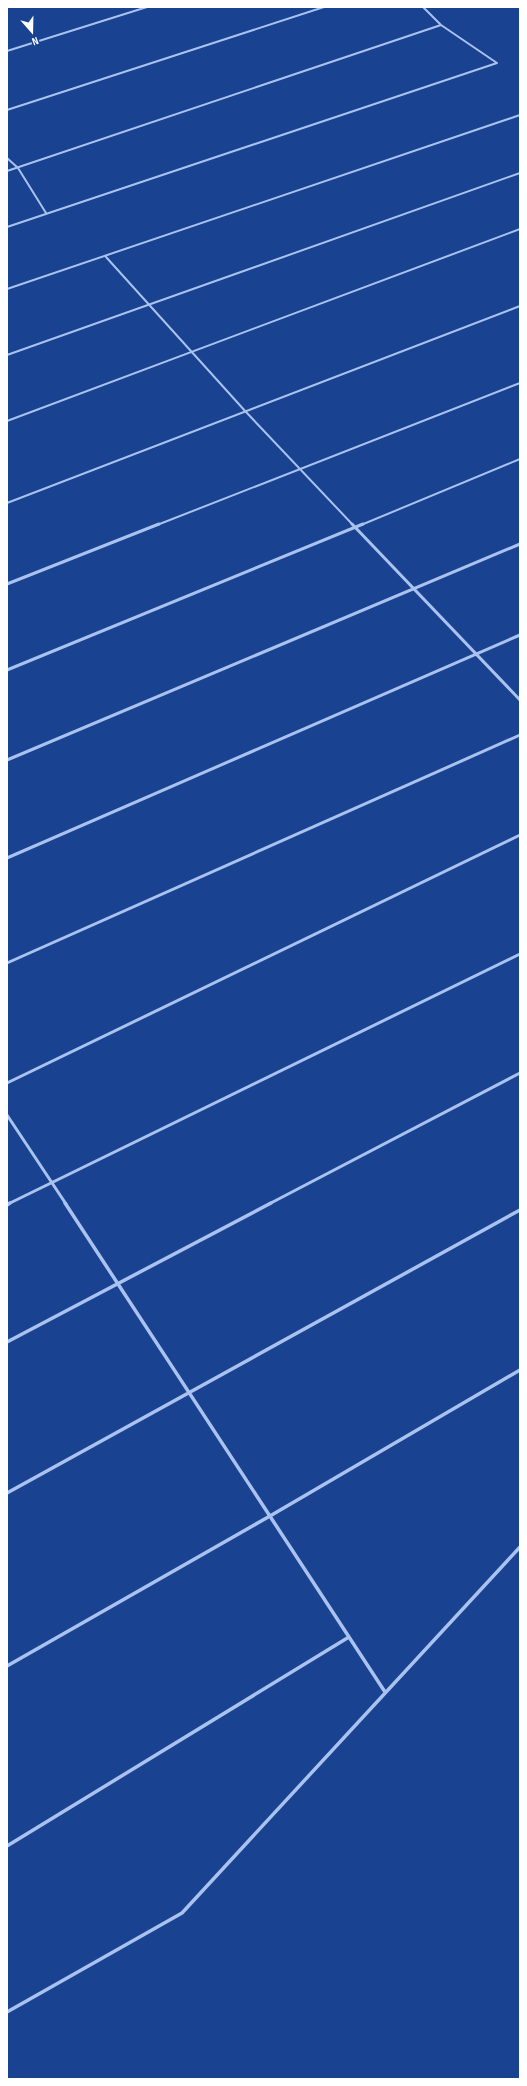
<svg xmlns="http://www.w3.org/2000/svg" width="527" height="2086" viewBox="0 0 527 2086" font-family="'Sofia Sans Condensed',sans-serif">
<style>
.lines{fill:none;stroke-linecap:round;stroke-linejoin:round}
.service-far2{stroke:#a9c2ef;stroke-width:2}
.service-far1{stroke:#a9c2ef;stroke-width:3}
.service{stroke:#a9c2ef;stroke-width:3.5}
</style>
<rect width="100%" height="100%" fill="#194391"/>
<g class="lines">
<path class="service-far2" d="M423 7 441 25 497 63
M7 51 147 7
M7 110 324 7
M7 158 18 168 46 213
M7 171 441 25
M7 227 497 63
M106 257 246 412 353 525
M7 289 520 115
M7 355 520 173
M7 421 520 229
M7 503 520 306
M157 525 520 383
M361 525 520 459"/>
<path class="service-far1" d="M352 524 520 700
M7 584 159 524
M7 670 363 524
M7 760 520 544
M7 858 520 635
M7 963 520 735
M7 1083 520 835
M7 1115 66 1204
M8 1204 520 954
M269 1204 520 1073"/>
<path class="service" d="M65 1203 385 1692
M7 1205 10 1203
M7 1342 271 1203
M7 1493 520 1210
M7 1666 270 1516 520 1370
M7 1846 349 1637
M7 2012 182 1913 520 1547"/>
</g>
<rect width="527" height="2086" fill="none" stroke="#ffffff" stroke-width="16"/>
<g transform="translate(32 32) rotate(160)" stroke="#194391" stroke-width="3" paint-order="stroke">
<path d="M0-3L7 15L0 10L-7 15Z" fill="#ffffff"/>
<text y="-6" font-size="11" font-weight="bold" text-anchor="middle" fill="#ffffff">N</text>
</g>
</svg>
